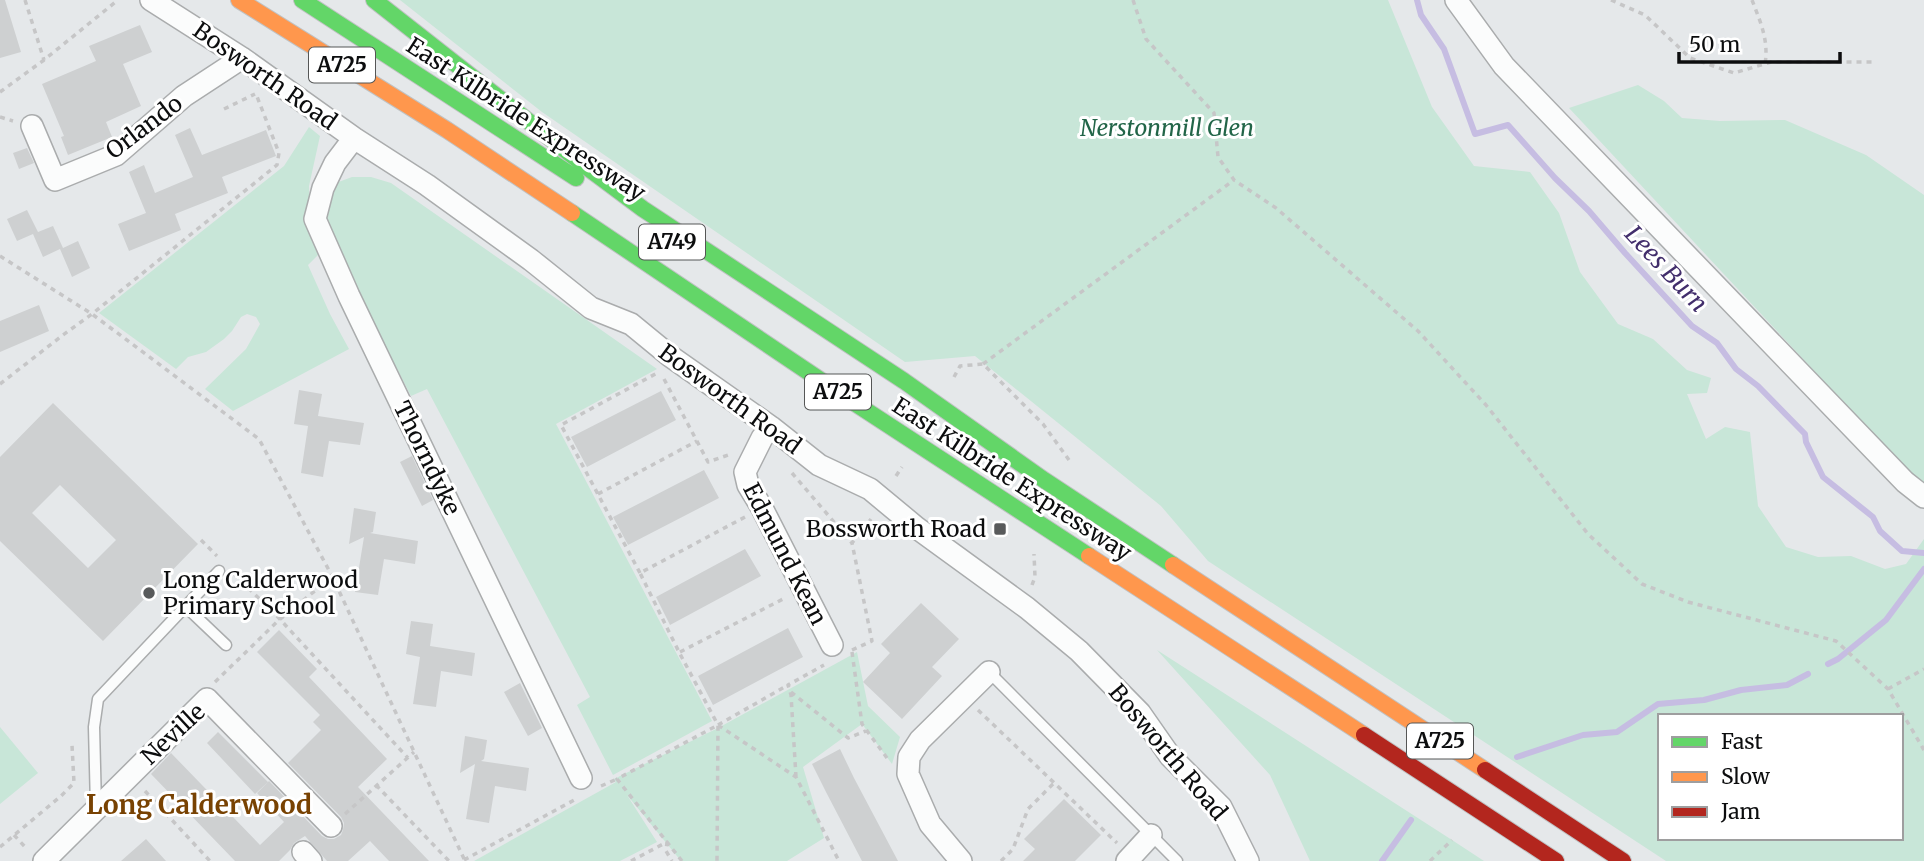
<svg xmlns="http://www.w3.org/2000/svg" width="1924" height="861" viewBox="0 0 1924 861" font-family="Merriweather,serif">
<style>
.green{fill:#c8e6d8;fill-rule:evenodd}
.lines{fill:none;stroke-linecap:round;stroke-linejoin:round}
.stream{stroke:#c6bde2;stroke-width:6}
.building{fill:#ced0d1;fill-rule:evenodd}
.lane-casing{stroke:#aaacad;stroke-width:13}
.street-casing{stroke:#aaacad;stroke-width:24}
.fast-casing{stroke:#c0c2c3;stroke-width:18}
.slow-casing{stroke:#c0c2c3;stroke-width:18}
.jam-casing{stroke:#c0c2c3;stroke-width:18}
.path{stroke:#c6c6c7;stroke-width:3.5;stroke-dasharray:5 5;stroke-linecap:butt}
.lane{stroke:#fbfcfc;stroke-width:10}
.street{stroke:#fbfcfc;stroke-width:21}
.fast{stroke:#63d668;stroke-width:16}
.slow{stroke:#ff974d;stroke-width:16}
.jam{stroke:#b3261e;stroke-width:16}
.poi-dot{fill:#585a5b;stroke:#fff;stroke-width:2.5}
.labels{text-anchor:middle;stroke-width:6;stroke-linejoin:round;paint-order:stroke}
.shield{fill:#fff;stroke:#555656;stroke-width:2}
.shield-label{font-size:21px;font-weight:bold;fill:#0c0d0e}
.street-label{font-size:23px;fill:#0c0d0e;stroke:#fff}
.park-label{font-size:23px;font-style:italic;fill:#226548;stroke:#fff}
.poi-label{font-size:23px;fill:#0c0d0e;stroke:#fff;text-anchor:end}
.water-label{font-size:24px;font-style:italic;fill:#422e6c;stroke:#fff}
.quarter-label{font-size:26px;font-weight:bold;fill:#784202;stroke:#fff}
</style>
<rect width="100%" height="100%" fill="#e5e8ea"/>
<path class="green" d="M400 0H1388L1432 107 1474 166 1530 172 1559 213 1580 272 1618 324 1653 339 1687 370 1711 378 1707 393 1687 394 1706 439 1725 427 1750 432 1758 506 1786 547 1818 557 1851 556 1885 569 1906 564 1924 539V861H1666L1208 561 1161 506 975 356 905 362 542 112ZM1660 716H1901V838H1660Z
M1638 85 1664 101 1682 118 1720 121 1785 120 1866 155 1924 195V485L1914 478 1569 108Z
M309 127 320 136 309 186 310 219 318 255 308 265 330 314 349 349 233 411 205 389 246 349 260 324 256 317 247 314 241 317 232 331 224 339 206 352 188 357 176 369 99 313 284 166Z
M352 177H371L391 183 657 369 556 424 712 721 613 775 577 705 590 697 427 389 411 396 327 233 325 212 333 184Z
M1157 650 1452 840 1484 861H1310L1270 775Z
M857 652 868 706 900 737 892 764 862 724 803 767 824 838 787 861H681L627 795 657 842 620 861H474L616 782 614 779 718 728Z
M0 727 38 773 0 804Z"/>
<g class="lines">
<path class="stream" d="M1417 0 1421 15 1444 49 1475 134 1508 125 1555 178 1589 211 1625 253 1692 326 1717 343 1736 369 1758 386 1805 434 1806 442 1823 477 1873 517 1880 531 1902 551 1924 553
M1828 664 1838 659 1886 620 1924 569
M1517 757 1583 735 1617 732 1658 704 1704 700 1741 690 1787 685 1808 674
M1382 861 1411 820"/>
</g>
<path class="building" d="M0 0H5L21 52 0 58Z
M140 25 152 52 123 64 141 106 106 122 112 137 68 155 61 137 64 136 42 84 96 61 89 46Z
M190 128 202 155 266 130 276 156 222 177 228 193 175 214 181 230 129 251 118 224 146 213 129 172 144 165 155 193 193 177 175 135Z
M27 148 34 163 19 169 13 153Z
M27 210 38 232 53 226 63 248 78 241 90 268 72 277 60 249 43 257 33 234 17 241 7 219Z
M39 305 49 331 0 352V321Z
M299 390 322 394 318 416 364 423 360 445 329 441 323 477 301 473 308 426 294 424Z
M661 391 676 420 587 467 571 437Z
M53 403 198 544 103 641 0 541V457ZM60 485 116 540 88 568 32 513Z
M412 456 433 500 422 506 400 462Z
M704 470 719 498 628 545 613 517Z
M354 508 376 512 373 532 370 533 418 541 415 564 384 559 378 595 355 592 364 537 349 544Z
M745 549 761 576 670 625 656 597Z
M921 603 959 639 932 667 942 676 902 719 863 682 890 653 881 644Z
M411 621 433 624 430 646 475 653 472 676 441 671 436 707 413 704 420 657 406 654Z
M788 628 803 657 713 705 698 676Z
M279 630 317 669 309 677 387 759 358 787 429 861H389L370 841 348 861H327L305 836 294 843 290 850 279 861H235L151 774 171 753 260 845 284 822 257 793 269 781 322 836 328 839H334L341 835 343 830 344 823 341 817 288 763 321 730 313 722 320 715 257 652Z
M520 683 542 728 528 736 504 692Z
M218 732 268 782 255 794 207 743Z
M465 736 487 740 484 759 481 761 529 768 526 791 495 786 489 823 466 819 475 764 460 773Z
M840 749 854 778 898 861H862L826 792 812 764Z
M1064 799 1101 835 1075 861H1023L1035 849 1024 839Z
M146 839 166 861H121Z"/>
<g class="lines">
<defs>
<path id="lane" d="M185 606 226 645
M989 672 1177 861
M96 807 94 727 98 699 219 571"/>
<path id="street" d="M151 0 242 58 354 138 427 185 531 260 591 308 631 324 670 356 771 427 819 465 870 489 917 528 1027 608 1079 651 1140 713 1170 756 1221 807 1248 861
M1456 0 1504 66 1905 482 1924 497
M32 126 55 180 116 155 184 96 242 58
M354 138 335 163 323 188 315 219 349 296 581 778
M771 427 762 438 745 472 748 485 762 508 832 645
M303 852 311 861
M44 861 207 699 331 826
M961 861 930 824 908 774 909 757 920 740 989 672
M1127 861 1151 835"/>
<path id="fast" d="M302 0 576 178
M374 0 588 168 643 209 904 381 1044 480 1173 565
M572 213 850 400 1089 556"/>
<path id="slow" d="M239 0 447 130 572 213
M1089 556 1364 735
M1173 565 1485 770"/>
<path id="jam" d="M1364 735 1556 861
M1485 770 1623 861"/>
</defs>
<use href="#lane" class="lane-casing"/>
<use href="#street" class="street-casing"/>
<use href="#fast" class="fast-casing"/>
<use href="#slow" class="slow-casing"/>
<use href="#jam" class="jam-casing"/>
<path class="path" d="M25 0 44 60
M1133 0 1146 39 1214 113 1218 157 1234 180 1276 208 1418 331 1486 405 1588 534 1642 584 1688 602 1836 641 1888 689 1924 750
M1611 0 1645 15 1690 58 1734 73 1771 62H1873
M1752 0C1760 21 1769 40 1765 64
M0 92 44 60 118 0
M224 109 255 94
M0 117 13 121
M0 256 92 314 259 439 332 576 465 861
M983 364 1234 180
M954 377 960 366 983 364 1043 424 1069 460
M664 379 708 462 731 454
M0 384 63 335 92 314 277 165 279 153 256 94
M792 473 852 543
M896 476 902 467
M598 494 697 441
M745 517 640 573 679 652 718 725 796 777 839 861
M201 540 217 556
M640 573 561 425 659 372
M234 574 276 615 408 758
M1032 585 1035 577 1034 554
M852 650 872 641 852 543 871 519
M680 652 785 598
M852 652 862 724 887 758
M215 682 279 620 332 577
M1888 689 1924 669
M791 692 848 738 866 731
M978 710 1117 843
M718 725 788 685
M796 777 791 695 788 685 824 665
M376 785 449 861
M601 786 617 779
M145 791 210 861
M345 814 414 752
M14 835 27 849
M0 847 61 796 74 783 72 745
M464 860 576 799
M631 861 667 842 666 851 672 861
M682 861 617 779 718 725 717 861
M1001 861 1013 849 1028 809 1054 783
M1430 861 1452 840"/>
<use href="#lane" class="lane"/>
<use href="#street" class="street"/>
<use href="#fast" class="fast"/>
<use href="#slow" class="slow"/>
<use href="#jam" class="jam"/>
</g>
<g class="poi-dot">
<rect x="993" y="522" width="14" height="14" rx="3.5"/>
<circle cx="149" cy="593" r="7"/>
</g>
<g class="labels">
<g class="shield">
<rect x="309" y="47.5" width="66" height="35" rx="5"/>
<rect x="639" y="224.5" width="66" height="35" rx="5"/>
<rect x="805" y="374.5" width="66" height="35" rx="5"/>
<rect x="1407" y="723.5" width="66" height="35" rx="5"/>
</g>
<g class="shield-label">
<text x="342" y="72">A725</text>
<text x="672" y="249">A749</text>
<text x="838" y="399">A725</text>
<text x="1440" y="748">A725</text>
</g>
<g class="street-label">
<text transform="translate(265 76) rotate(35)" y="8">Bosworth Road</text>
<text transform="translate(526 119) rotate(33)" y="8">East Kilbride Expressway</text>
<text transform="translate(144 127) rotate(-37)" y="8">Orlando</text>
<text transform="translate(730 399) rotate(36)" y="8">Bosworth Road</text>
<text transform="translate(427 458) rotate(64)" y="8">Thorndyke</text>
<text transform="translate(1012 479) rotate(33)" y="8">East Kilbride Expressway</text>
<text transform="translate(785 554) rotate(63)" y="8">Edmund Kean</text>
<text transform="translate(173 734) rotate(-43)" y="8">Neville</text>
<text transform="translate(1168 752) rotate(50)" y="8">Bosworth Road</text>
</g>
<g class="park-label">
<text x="1167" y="136">Nerstonmill Glen</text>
</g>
<g class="poi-label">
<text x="986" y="537">Bossworth Road</text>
<text x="163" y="588" text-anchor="start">Long Calderwood<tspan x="163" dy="26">Primary School</tspan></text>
</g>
<g class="water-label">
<text transform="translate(1666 269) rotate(47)" y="8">Lees Burn</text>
</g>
<g class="quarter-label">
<text x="199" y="814">Long Calderwood</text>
</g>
</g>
<rect x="1658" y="714" width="245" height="126" fill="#ffffff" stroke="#9e9e9f" stroke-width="2"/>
<rect x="1672" y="737" width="35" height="10" fill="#63d668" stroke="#9e9e9f" stroke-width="2"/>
<text x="1721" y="749" font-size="21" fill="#0c0d0e">Fast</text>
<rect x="1672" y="772" width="35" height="10" fill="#ff974d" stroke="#9e9e9f" stroke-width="2"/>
<text x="1721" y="784" font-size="21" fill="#0c0d0e">Slow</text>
<rect x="1672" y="807" width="35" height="10" fill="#b3261e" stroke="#9e9e9f" stroke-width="2"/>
<text x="1721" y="819" font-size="21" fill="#0c0d0e">Jam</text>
<path d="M1679 52v10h161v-10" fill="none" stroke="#0c0d0e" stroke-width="3.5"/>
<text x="1689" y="52" font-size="21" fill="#0c0d0e" stroke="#ffffff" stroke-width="5" paint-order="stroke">50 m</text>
</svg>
